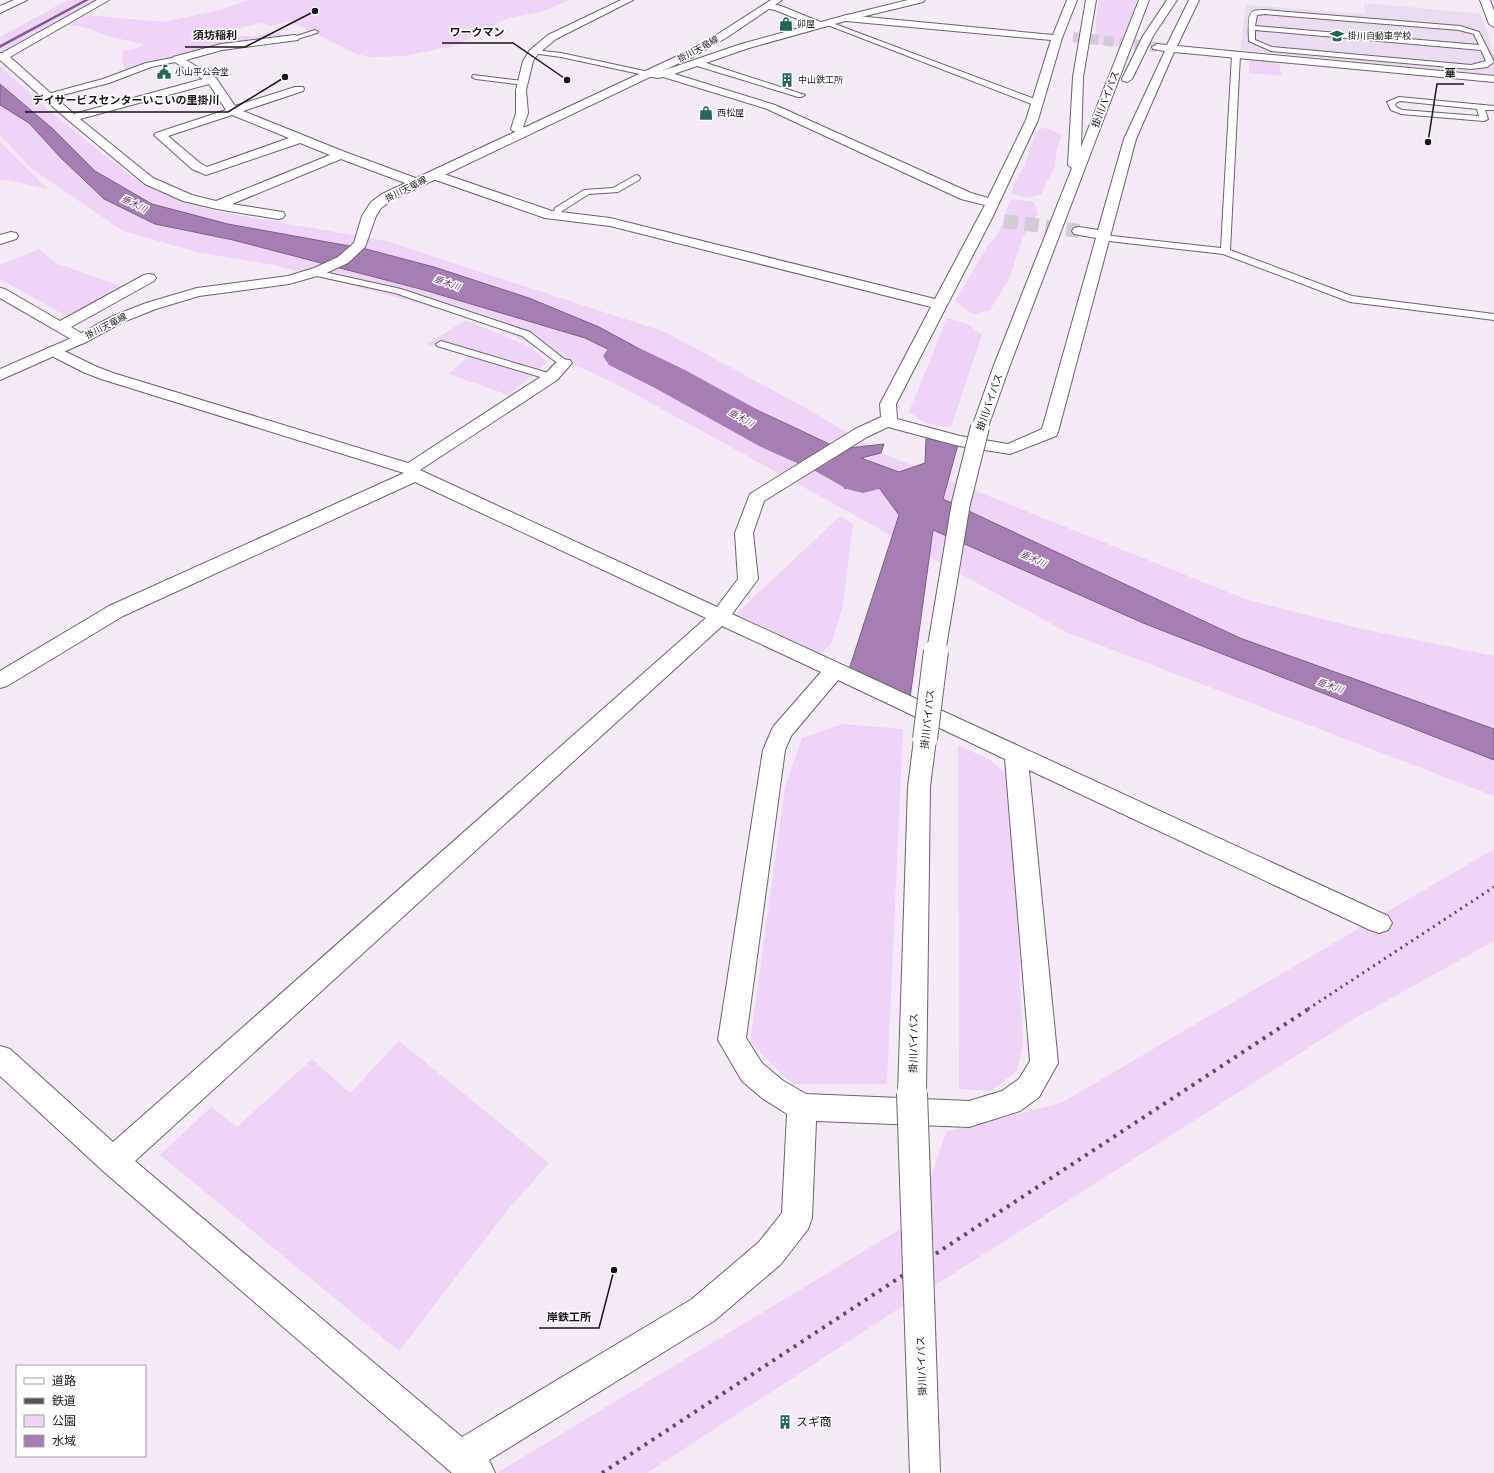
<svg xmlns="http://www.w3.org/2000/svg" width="1494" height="1473" viewBox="0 0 1494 1473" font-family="Figtree,'Noto Sans JP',sans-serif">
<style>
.built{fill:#eaddef}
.green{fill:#eed5f8}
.water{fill:#a57fb3;stroke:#7b5f85}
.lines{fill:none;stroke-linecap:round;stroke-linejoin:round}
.stream{fill:#7b5f85;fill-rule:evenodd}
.river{fill:#a57fb3;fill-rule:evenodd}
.minor-tunnel-far1{stroke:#d3cbd6;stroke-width:10;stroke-dasharray:10 5.5;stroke-linecap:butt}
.minor-tunnel{stroke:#d3cbd6;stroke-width:14;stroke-dasharray:14 7;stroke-linecap:butt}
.service-casing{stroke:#6b636d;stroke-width:2}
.minor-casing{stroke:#6b636d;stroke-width:2}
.tertiary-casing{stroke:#6b636d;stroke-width:2}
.primary-casing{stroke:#6b636d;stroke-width:2}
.trunk-casing{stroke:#6b636d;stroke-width:2}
.service{fill:#fff;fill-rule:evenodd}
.minor{fill:#fff;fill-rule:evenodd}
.tertiary{fill:#fff;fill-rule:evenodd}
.primary{fill:#fff;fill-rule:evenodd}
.trunk{fill:#fff;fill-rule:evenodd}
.rail-far1{stroke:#585359;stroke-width:3;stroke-dasharray:2 4.5;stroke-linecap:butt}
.rail{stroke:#585359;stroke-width:4;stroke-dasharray:3 5.5;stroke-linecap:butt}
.trunk-bridge-far2-casing{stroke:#6b636d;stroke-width:20;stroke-linecap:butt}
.trunk-bridge-far1-casing{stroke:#6b636d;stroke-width:26;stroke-linecap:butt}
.trunk-bridge-casing{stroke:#6b636d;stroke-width:32;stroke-linecap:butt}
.trunk-bridge-far2{stroke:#fff;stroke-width:18}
.trunk-bridge-far1{stroke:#fff;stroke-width:24}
.trunk-bridge{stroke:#fff;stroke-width:30}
.labels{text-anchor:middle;stroke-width:3;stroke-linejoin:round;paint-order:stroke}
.far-poi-label{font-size:9px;fill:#181519;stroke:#fff;text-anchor:start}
.far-street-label{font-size:9px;fill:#181519;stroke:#fff}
.far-water-label{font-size:9px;font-style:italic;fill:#6c3b7d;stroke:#fff}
.street-label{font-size:10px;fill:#181519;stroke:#fff}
.near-poi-label{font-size:12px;fill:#181519;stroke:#fff;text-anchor:start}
.leader{fill:none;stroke:#181519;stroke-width:1.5}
.callout-dot{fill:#181519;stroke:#fff;stroke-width:1.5}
.callout-label{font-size:11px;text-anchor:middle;font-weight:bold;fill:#181519;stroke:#fff;stroke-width:3;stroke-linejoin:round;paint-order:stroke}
</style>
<rect width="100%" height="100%" fill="#f4ebf7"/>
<path class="built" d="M1364 3 1481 14 1494 54V75L1240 50 1246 5 1365 14Z"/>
<path class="green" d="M68 0H97L0 54V37Z
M249 0H570L541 12 508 18 454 46 404 56 370 57 356 54 290 21 271 26 262 23 205 36 213 40 242 36H254L273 33 291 36 163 59 124 70 122 51 138 48 143 44 111 37 84 27 68 25 86 15 164 22 220 10Z
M1098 0H1137L1120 47 1094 44Z
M1249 58 1278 60 1282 76 1249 73Z
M0 66 54 115 131 176 181 201 221 212 386 241 665 332 811 411 881 453 1248 600 1354 627 1494 656V796L1066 632 622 387 474 318 278 266 197 252 123 231 32 169 0 135Z
M1044 127 1062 135 1057 148 1055 167 1041 194 1027 198 1012 194 1013 184 1025 165 1036 132Z
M0 142 48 189 11 181 0 180Z
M1011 199 1034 202 1038 214 1022 240 1010 277 990 310 973 314 955 301 988 245C1003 234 1003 214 1011 199Z
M39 249 56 263 123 287 68 317 0 279V265Z
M947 318 968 324 982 335 951 427 925 423 909 412Z
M466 320 530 347 548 362 508 395 449 374 468 356 427 344Z
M840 516 853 524 843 605 832 642 821 654 736 614Z
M842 724 903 729 887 1084H792L750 1042 785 787 802 738Z
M958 745 990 760 1005 773 1012 792 1023 1044 1017 1071 991 1091 959 1089Z
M1494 849V941L1352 1020 918 1296 647 1473H497L917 1219 946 1132 1061 1103Z
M399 1041 549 1163 502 1217 399 1351 160 1155 211 1107 237 1127 312 1059 350 1093Z"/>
<path class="water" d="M0 84 53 129 95 171 152 204 228 224 366 249 434 267 529 298 599 327 723 394 840 449 884 444 881 453 861 458 899 472 925 463 926 439 959 441 943 499 1240 638 1494 729V760L1143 623 933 530 909 705 847 676 899 515 880 489 854 477 845 489 834 467 695 392 585 338 424 290 233 240 155 224 104 199 61 158 29 123 0 105Z"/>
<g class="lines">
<path class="stream" d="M84 0H89L0 48V45Z"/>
<path class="river" d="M623 344 637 347 685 370 793 429 849 452 879 469 886 479 879 489 863 493 847 489 817 472 761 447 655 388 609 365 603 356 609 347Z"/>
<path class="minor-tunnel-far1" d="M1073 37 1157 47"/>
<path class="minor-tunnel" d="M1004 221 1079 231"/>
<defs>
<path id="service" d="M1265 10 1460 26 1479 32 1494 62 1487 67 1471 69 1271 51 1249 41C1249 35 1247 15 1252 12 1254 10 1262 10 1265 10ZM1265 14 1459 30 1474 34 1479 45 1255 26 1257 15ZM1255 30 1481 50 1486 61 1471 65 1272 47 1255 40Z
M827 21 1040 101 1041 103 1037 105H1034L825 24 824 23Z
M315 30 318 32 317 33 294 40 291 38Z
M534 50 561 53 649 72 653 74 649 76 561 57 532 53 530 52Z
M1236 53 1240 55 1230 250 1352 296 1494 314V320L1350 302 1223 254 1100 240 1098 238 1103 235 1221 248 1232 55Z
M177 57H180V61L151 67 109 83 47 99 43 97 44 95 103 79 146 63Z
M694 61H700L805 95 801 97H798L694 65Z
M473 75 523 81 527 83 523 85 476 79 472 77Z
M1399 97 1494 106V110H1485L1488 119 1484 121 1401 114 1391 110 1387 102ZM1400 101 1477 109 1479 116 1402 110 1396 107 1395 104Z
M636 175 639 176 640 178 639 180 618 192 589 194 562 211 560 218H554L553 216 555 208 584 190 613 188Z
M315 270 401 289 530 332 569 363 568 365H560L522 336 395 293 312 275 310 273Z
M441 341 555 375 556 377 551 380 547 379 437 346 436 344Z"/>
<path id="minor" d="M14 0H27L0 13V6Z
M97 0H109L10 57 74 114 203 79 173 61 172 59 173 57 221 44 294 35 298 36 299 38 298 40 222 50 186 60 216 78 235 106 295 87H303L304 89 303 91 243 111 345 152 421 180 423 183 421 186H413L341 159 232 204 283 212 285 215 283 218 278 219 217 209 183 201 145 184 68 120 0 60V53H2ZM209 84 226 110 156 133 154 135 192 169 206 175 300 143 330 155 216 201 192 195 153 178 80 119ZM232 115 289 138 207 167 200 163 168 136Z
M621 0H633L556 39 538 54 533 61 526 90 528 113 523 127 531 129 533 131 531 133 527 134 513 131 511 129 516 113V90L523 61 530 50 548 35Z
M1067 0H1077L1062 38 1038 120 992 218 896 404 897 419 960 436 1008 444 1042 429 1096 238 1074 234 1072 231 1074 228 1079 227 1098 230 1124 139 1165 51 1153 49 1152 47 1157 44 1167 45 1189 0H1199L1177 46 1494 76V82L1174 52 1136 139 1058 432 1056 436 1010 454 959 446 888 427 867 437 764 501 753 533 758 579 732 614 1388 916 1392 923 1388 930 1379 933 1370 930 1029 770 1058 1063 1039 1097 1020 1111 969 1127 816 1121 812 1218 808 1229 781 1264 714 1321 489 1460 495 1473H452L103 1171 0 1076V1046L10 1049 113 1142 706 618 415 482 123 616 7 686 0 688V671L109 606 404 473 101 379 83 372 48 354 45 351 48 348 53 346 58 348 95 366 113 373 408 463 545 374C553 366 558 357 570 360L572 363 557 380 420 470 717 607 738 579 735 533 750 494 855 429 881 417 880 404 931 307 610 226 545 218 430 178 428 175 430 172H438L552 211 610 218 935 299 985 205 961 199 767 109 660 76 659 74 664 71 668 72 775 105 971 193 988 198 1026 120 1051 40 846 21 841 18 846 15 1053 35ZM722 626 821 672 773 727 763 750 718 1040 742 1081 762 1098 787 1114 782 1213 759 1242 692 1299 462 1437 135 1161ZM838 680 1005 759 1030 1061 1019 1079 1002 1091 969 1101 806 1094 782 1080 762 1063 746 1038 785 750 791 736Z
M1480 0H1490L1494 11V27L1489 24Z
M768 3 781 6 823 23 825 25 823 27H817L775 10 765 8 763 6 765 4Z
M11 232 16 233 18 236 16 239 0 244V235Z
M149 274 154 275 156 278 154 281 71 327 86 336 89 339 86 342 81 344 76 342 0 298V288L5 289 60 321 144 275Z"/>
<path id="tertiary" d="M908 0H925L923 2 849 20 749 48 668 76 658 78 645 76 644 74 649 71H662L741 44 843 16Z"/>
<path id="primary" d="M771 0H782L726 38 694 56 392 200 381 208 376 216 365 247 348 263 324 274 289 284 199 296 156 309 123 322 86 342 0 380V369L76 336 113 316 146 303 197 288 288 276 314 268 338 257 354 243 362 216 371 202 382 194 686 52 718 34Z"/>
<path id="trunk" d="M1086 0H1096L1083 77 1081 147 1139 0H1149L1010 365 988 427 986 431 980 432 974 431 972 427 994 365 1072 168 1068 165 1073 77Z
M1167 0H1177L1153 36 1132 79 1127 82 1123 81 1122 79 1143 36Z
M925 731 933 733 936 739 930 787 926 1093 922 1102 912 1106 902 1102 898 1093 908 787 914 739 917 733Z"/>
</defs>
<use href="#service" class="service-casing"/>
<use href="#minor" class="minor-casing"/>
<use href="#tertiary" class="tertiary-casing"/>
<use href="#primary" class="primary-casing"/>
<use href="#trunk" class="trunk-casing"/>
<use href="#service" class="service"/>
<use href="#minor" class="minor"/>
<use href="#tertiary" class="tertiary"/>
<use href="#primary" class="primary"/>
<use href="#trunk" class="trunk"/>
<path class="rail-far1" d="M1308 1009 1494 887"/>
<path class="rail" d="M602 1473 1310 1008"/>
<defs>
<path id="trunk-bridge-far2" d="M936 652 961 503 980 427"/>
<path id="trunk-bridge-far1" d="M925 739 936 651"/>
<path id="trunk-bridge" d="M912 1093 925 1473"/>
</defs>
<use href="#trunk-bridge-far2" class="trunk-bridge-far2-casing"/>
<use href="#trunk-bridge-far1" class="trunk-bridge-far1-casing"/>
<use href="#trunk-bridge" class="trunk-bridge-casing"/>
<use href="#trunk-bridge-far2" class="trunk-bridge-far2"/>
<use href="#trunk-bridge-far1" class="trunk-bridge-far1"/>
<use href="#trunk-bridge" class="trunk-bridge"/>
</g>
<defs>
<symbol id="shop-bare" viewBox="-9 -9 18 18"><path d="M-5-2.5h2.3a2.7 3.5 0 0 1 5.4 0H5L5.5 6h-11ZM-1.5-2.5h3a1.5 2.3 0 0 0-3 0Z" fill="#226759" stroke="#fff" stroke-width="2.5" paint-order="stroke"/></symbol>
<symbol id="school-bare" viewBox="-9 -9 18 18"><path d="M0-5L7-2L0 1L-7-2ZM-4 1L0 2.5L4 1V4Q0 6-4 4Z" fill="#226759" stroke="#fff" stroke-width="2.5" paint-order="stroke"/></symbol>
<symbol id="civic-bare" viewBox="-9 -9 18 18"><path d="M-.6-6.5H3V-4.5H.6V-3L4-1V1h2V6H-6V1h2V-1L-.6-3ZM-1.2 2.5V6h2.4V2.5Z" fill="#226759" stroke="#fff" stroke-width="2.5" paint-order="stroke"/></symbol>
<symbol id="building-bare" viewBox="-9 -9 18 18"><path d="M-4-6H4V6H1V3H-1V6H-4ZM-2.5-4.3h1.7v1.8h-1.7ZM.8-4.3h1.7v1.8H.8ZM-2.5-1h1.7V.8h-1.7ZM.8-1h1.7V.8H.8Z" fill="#226759" stroke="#fff" stroke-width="2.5" paint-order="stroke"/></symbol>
</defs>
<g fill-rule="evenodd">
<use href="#shop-bare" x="776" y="14" width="20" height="20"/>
<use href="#school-bare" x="1327" y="26" width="20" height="20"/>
<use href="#civic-bare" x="154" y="62" width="20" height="20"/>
<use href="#building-bare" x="777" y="70" width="20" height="20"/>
<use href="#shop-bare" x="696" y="103" width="20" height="20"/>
<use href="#building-bare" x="775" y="1412" width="20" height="20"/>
</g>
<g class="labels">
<g class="far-poi-label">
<text x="797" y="27">卯屋</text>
<text x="1348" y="39">掛川自動車学校</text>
<text x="175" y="75">小山平公会堂</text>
<text x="798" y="83">中山鉄工所</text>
<text x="717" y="116">西松屋</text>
</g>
<g class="far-street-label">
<text transform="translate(698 49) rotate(-28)" y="3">掛川天竜線</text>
<text transform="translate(406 189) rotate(-27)" y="3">掛川天竜線</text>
<text transform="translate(106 326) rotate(-27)" y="3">掛川天竜線</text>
</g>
<g class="far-water-label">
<text transform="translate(134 204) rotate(26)" y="3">垂木川</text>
<text transform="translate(447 283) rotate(20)" y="3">垂木川</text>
<text transform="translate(741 418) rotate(29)" y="3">垂木川</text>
<text transform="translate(1033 559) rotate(24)" y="3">垂木川</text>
<text transform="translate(1330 686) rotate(20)" y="3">垂木川</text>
</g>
<g class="street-label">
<text transform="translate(1105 99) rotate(-69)" y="4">掛川バイパス</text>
<text transform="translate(989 402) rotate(-71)" y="4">掛川バイパス</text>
<text transform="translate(927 719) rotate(-84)" y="4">掛川バイパス</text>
<text transform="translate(913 1043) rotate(-89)" y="4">掛川バイパス</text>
<text transform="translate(921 1366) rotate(-92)" y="4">掛川バイパス</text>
</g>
<g class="near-poi-label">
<text x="796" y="1426">スギ商</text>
</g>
</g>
<path class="leader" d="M567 80L513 43H442M315 11L245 47H185M1428 142L1437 84H1464M285 77L228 112H25M614 1270L599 1328H539"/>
<g class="callout-dot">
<circle cx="567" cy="80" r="4"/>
<circle cx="315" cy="11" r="4"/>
<circle cx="1428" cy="142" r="4"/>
<circle cx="285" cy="77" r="4"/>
<circle cx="614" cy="1270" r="4"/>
</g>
<g class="callout-label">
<text x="477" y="36">ワークマン</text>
<text x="215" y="39">須坊稲利</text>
<text x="1450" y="77">華</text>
<text x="126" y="104">デイサービスセンターいこいの里掛川</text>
<text x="569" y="1321">岸鉄工所</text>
</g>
<rect x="16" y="1365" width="130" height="92" fill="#ffffff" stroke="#a3a1a3"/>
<rect x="24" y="1378" width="20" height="6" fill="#ffffff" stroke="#a3a1a3"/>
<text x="52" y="1385" font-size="12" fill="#181519">道路</text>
<rect x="24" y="1398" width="20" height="6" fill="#585359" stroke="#a3a1a3"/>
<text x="52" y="1405" font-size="12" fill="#181519">鉄道</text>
<rect x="24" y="1415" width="20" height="12" fill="#eed5f8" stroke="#a3a1a3"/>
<text x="52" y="1425" font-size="12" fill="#181519">公園</text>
<rect x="24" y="1435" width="20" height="12" fill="#a57fb3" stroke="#a3a1a3"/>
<text x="52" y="1445" font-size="12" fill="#181519">水域</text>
</svg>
